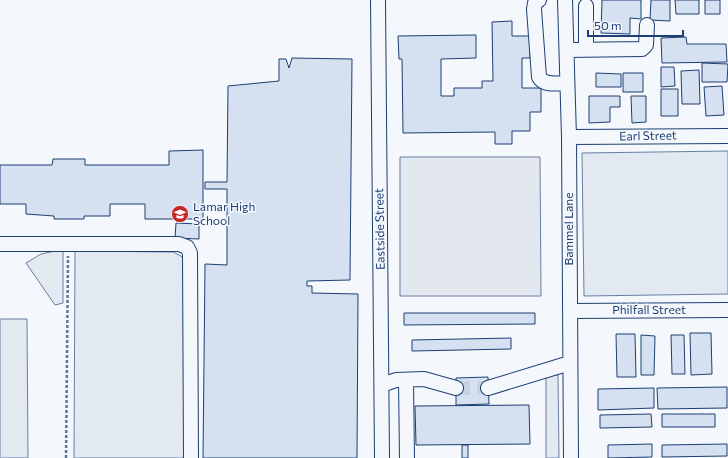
<svg xmlns="http://www.w3.org/2000/svg" width="728" height="458" viewBox="0 0 728 458" font-family="Commissioner,sans-serif">
<style>
.green{fill:#e3e9f0;stroke:#687fa3}
.parking{fill:#e3e8f0;stroke:#687fa3}
.building{fill:#d5e0f0;stroke:#1d3f73}
.lines{fill:none;stroke-linecap:round;stroke-linejoin:round}
.minor-tunnel{stroke:#c9d2e0;stroke-width:14;stroke-dasharray:14 7;stroke-linecap:butt}
.minor-casing{stroke:#1d3f73;stroke-width:16}
.path{stroke:#5e769c;stroke-width:2.5;stroke-dasharray:3 2;stroke-linecap:butt}
.minor{stroke:#f4f7fb;stroke-width:14}
.labels{text-anchor:middle;stroke-width:3;stroke-linejoin:round;paint-order:stroke}
.street-label{font-size:12px;fill:#1d3f73;stroke:#f4f7fb}
.poi-label{font-size:12px;fill:#1d3f73;stroke:#f4f7fb;text-anchor:start}
</style>
<rect width="100%" height="100%" fill="#f4f7fb"/>
<path class="green" d="M728 151V294L584 296 582 153Z
M55 251H63V303L55 305 26 263 41 254Z
M75 251 173 252 181 256 184 260V458H74Z
M0 319H27L28 458H0Z
M546 375H558L559 458H546Z"/>
<path class="parking" d="M400 157H540L541 296H400Z"/>
<path class="building" d="M602 0H641V19L630 18V34L601 33Z
M651 0H670V21L650 20Z
M675 0H699V14H676Z
M705 0H720V14H705Z
M512 21V36H530V58H522V88H541V112H530V131H512V144H495V132L403 133 402 59H399L398 36 476 35V58L441 59V96H454V88H482V81H493L492 22Z
M686 37 687 44H726L727 62 662 63 661 38Z
M292 58 352 59 350 280 307 281V286H312V293L358 294 357 458H203L205 264 227 265V189H205V182H227L228 86 279 81V59H286L289 68Z
M702 63 728 64 727 82H702Z
M661 67H674L675 86 661 87Z
M699 70 700 104H682L681 71Z
M596 73 621 74V87H596Z
M623 73H643V92H623Z
M722 86 724 115 706 116 704 87Z
M661 89H678V116H661Z
M589 96H620V107H610V122L589 123Z
M631 96H646V122L632 123Z
M203 150V219H145V204H110V216H84V219H54V216L26 214V204H0V165H52L53 159H85V165H169V151Z
M176 223 199 224V239L175 238Z
M404 313H535V324L404 325Z
M690 333H711L712 374 691 375Z
M616 334H635L636 377H617Z
M641 335 655 336 654 375H641Z
M671 335H684L685 374H672Z
M511 338V349L412 351V340Z
M488 377 489 404 456 405V378Z
M727 387V408L658 409 657 388Z
M654 388V408L598 410V389Z
M529 405 530 444 416 445 415 406Z
M651 414 652 427 600 428V415Z
M662 414H715V427H662Z
M652 444V457L608 458V445Z
M727 444V456L662 457V445Z
M462 445H468V458H462Z"/>
<g class="lines">
<path class="minor-tunnel" d="M456 388H488"/>
<defs>
<path id="minor" d="M378 0 382 458
M539 0 535 3 534 9 539 77C544 86 557 83 567 83
M565 0 569 137 571 458
M586 6V49
M567 50 642 49 646 45 647 25
M569 137 728 136
M0 244H179L187 247 190 253 191 458
M570 311 728 310
M406 380 407 458
M382 385 396 380 424 379 456 388
M488 388 570 363"/>
</defs>
<use href="#minor" class="minor-casing"/>
<path class="path" d="M66 458 68 256"/>
<use href="#minor" class="minor"/>
</g>
<defs>
<symbol id="school-disc" viewBox="-11 -11 22 22"><circle r="9.5" fill="#c62828" stroke="#f4f7fb"/><path d="M0-5L7-2L0 1L-7-2ZM-4 1L0 2.5L4 1V4Q0 6-4 4Z" fill="#fff"/></symbol>
</defs>
<g fill-rule="evenodd">
<use href="#school-disc" x="170" y="204" width="20" height="20"/>
</g>
<g class="labels">
<g class="street-label">
<text transform="translate(648 136) rotate(-1)" y="4">Earl Street</text>
<text transform="translate(380 229) rotate(-91)" y="4">Eastside Street</text>
<text transform="translate(569 229) rotate(-90)" y="4">Bammel Lane</text>
<text x="649" y="314">Philfall Street</text>
</g>
<g class="poi-label">
<text x="193" y="211">Lamar High<tspan x="193" dy="14">School</tspan></text>
</g>
</g>
<path d="M588 30v6h95v-6" fill="none" stroke="#1d3f73" stroke-width="2"/>
<text x="594" y="30" font-size="12" fill="#1d3f73" stroke="#f4f7fb" stroke-width="3" paint-order="stroke">50 m</text>
</svg>
